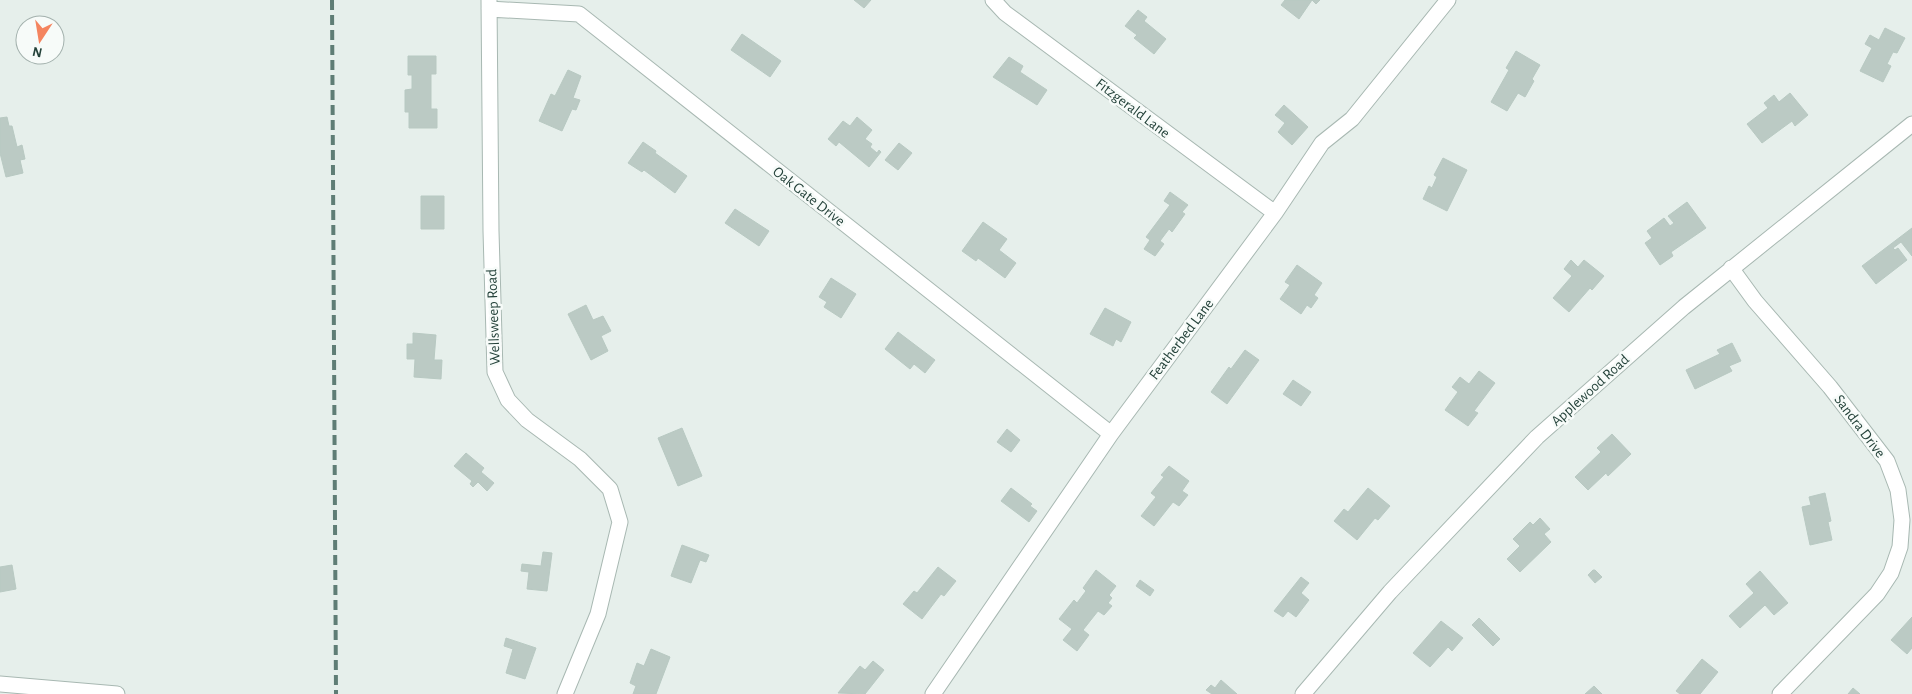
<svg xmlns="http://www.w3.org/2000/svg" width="1912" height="694" viewBox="0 0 1912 694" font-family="'Alegreya Sans',sans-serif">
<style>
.building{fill:#bbcac4;stroke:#b8c9c2}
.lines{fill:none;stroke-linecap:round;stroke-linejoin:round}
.minor-casing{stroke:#a8b8b2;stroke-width:17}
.minor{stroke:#fff;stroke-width:15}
.rail{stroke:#5f7d75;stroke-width:4;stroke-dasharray:10 5;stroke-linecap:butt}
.labels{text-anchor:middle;stroke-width:5;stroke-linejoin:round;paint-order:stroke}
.street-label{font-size:15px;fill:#24423a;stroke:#f7fbf9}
</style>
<rect width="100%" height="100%" fill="#e6efeb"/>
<path class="building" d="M854 0H871L864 8Z
M1285 0H1320L1316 4 1312 0 1299 19 1281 5Z
M1138 10 1147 17 1144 21 1166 39 1154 54 1134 38 1137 35 1125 26Z
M1885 28 1905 38 1897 53 1893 52 1887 64 1891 66 1883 82 1860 71 1872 48 1865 44 1870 35 1879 40Z
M742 34 781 61 770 77 731 50Z
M1516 51 1540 65 1532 79 1534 81 1525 97 1518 93 1507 111 1491 102 1509 70 1506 68Z
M408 56H436V74H431V109H437V128H409V112H405V90L412 89V75H408Z
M1009 57 1023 66 1020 72 1047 90 1037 105 993 77Z
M568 70 581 76 573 98 580 100 576 110 572 109 562 131 539 121 551 94 555 96Z
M1790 93 1808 115 1795 126 1792 121 1762 143 1747 124 1768 108 1764 103 1774 95 1779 102Z
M1284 105 1308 127 1292 145 1278 132 1285 123 1275 115Z
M7 117 9 126H12L17 147 22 145 25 159 20 160 23 173 6 177 0 153V118Z
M857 117 872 130 865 139 872 144 870 147 877 153 879 150 881 152 869 167 839 142 836 146 828 139 843 121 850 126Z
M643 142 656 151 655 153 687 176 675 193 644 170 642 172 628 163Z
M899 143 912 153 898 170 885 160Z
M1443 158 1467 170 1447 211 1423 199 1429 186 1432 188 1437 177 1434 175Z
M1170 192 1188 205 1182 212 1185 214 1172 232 1169 229 1160 241 1164 244 1155 256 1144 249 1150 240 1146 237 1170 205 1164 201Z
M421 196H444V229H421Z
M1687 202 1706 228 1671 252 1673 256 1660 265 1645 243 1652 238 1647 231 1664 218 1670 226 1674 223 1668 216Z
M735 209 769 231 759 246 725 223Z
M983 222 1007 239 999 250 1016 263 1005 278 978 258 976 261 962 251Z
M1912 228V256L1901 242 1893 248 1895 250 1898 248 1907 260 1876 284 1862 266Z
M1571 260 1578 267 1584 260 1604 276 1592 290 1590 288 1569 312 1553 298 1572 276 1564 269Z
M1297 265 1322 283 1314 295 1318 298 1311 308 1307 305 1301 314 1280 299 1290 285 1285 282Z
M831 278 856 294 841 318 824 307 827 302 819 297Z
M586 305 593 320 603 316 611 331 601 336 608 351 591 360 568 314Z
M1105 308 1131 322 1121 342 1116 339 1113 346 1090 334Z
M898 332 935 360 925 373 914 364 910 369 885 349Z
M413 333 436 335 434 360H442L441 379 414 377 415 359H407V344H413Z
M1732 343 1741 361 1729 366 1732 371 1695 389 1686 370 1720 354 1717 350Z
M1245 350 1259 360 1227 404 1211 392 1229 367 1231 369Z
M1479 371 1495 383 1474 411 1478 413 1468 426 1445 410 1458 392 1452 387 1460 377 1469 384Z
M1293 380 1311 392 1301 406 1283 394Z
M682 428 702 476 678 486 658 438Z
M1007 429 1020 440 1011 452 997 442Z
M1612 434 1631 454 1608 476 1606 473 1588 490 1575 477 1601 452 1597 448Z
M466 453 484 468 481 472 494 483 487 491 478 482 473 487 470 484 472 481 454 466Z
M1169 466 1189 481 1182 491 1188 495 1179 506 1173 502 1154 526 1141 516 1156 497 1151 493 1164 477 1161 475Z
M1011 488 1032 504 1030 506 1037 511 1029 522 1001 501Z
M1368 488 1390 506 1378 520 1375 518 1357 540 1334 521 1344 509 1348 512Z
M1825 493 1831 521 1828 522 1832 540 1810 545 1802 507 1811 505 1809 497Z
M1540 518 1550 529 1544 534 1551 542 1520 572 1507 559 1520 546 1513 539 1530 522 1533 525Z
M682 545 709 555 706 562 700 560 691 583 671 576Z
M543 552 552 553 547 591 527 589 529 572 521 571 522 564 541 566Z
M12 565 16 589 0 592V567Z
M938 567 956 581 944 596 941 594 922 619 903 604 914 591 917 593Z
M1096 570 1116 586 1109 595 1112 598 1108 603 1112 606 1104 615 1098 611 1083 630 1089 635 1077 651 1063 640 1072 629 1059 619 1074 600 1077 603 1086 591 1083 588Z
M1593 570H1595L1602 577 1595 583 1588 575Z
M1760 571 1788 603 1774 615 1765 605 1740 628 1729 616 1754 593 1746 584Z
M1301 577 1309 583 1301 593 1309 600 1296 617 1288 611 1283 617 1274 611Z
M1140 580 1154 590 1150 596 1136 586Z
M1912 617V648L1907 654 1891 640Z
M1479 618 1500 639 1493 646 1472 625Z
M1441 621 1463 638 1452 651 1448 647 1430 667 1413 653Z
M506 638 536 648 525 679 506 673 513 649 504 646Z
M651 649 670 657 656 694H633L636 686 630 683 637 663 644 666Z
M1702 659 1718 672 1700 694H1680L1676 691Z
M873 661 884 670 865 694 838 693 860 666 865 670Z
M1221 680 1237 694H1212L1206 690 1211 685 1215 688Z
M1594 686 1602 694H1585Z
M1853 688 1860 694H1848Z"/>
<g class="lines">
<defs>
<path id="minor" d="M489 0 491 231 495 372 508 400 527 420 580 459 610 489 620 522 598 614 565 694
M993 0 1005 13 1275 213
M489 9 579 14 1111 434
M1731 268 1755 301 1830 387 1887 461 1898 490 1902 520 1900 547 1891 573 1877 594 1780 694
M0 684 117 694
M933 694 1111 434 1275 213 1322 143 1352 119 1448 0
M1303 694 1390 592 1537 437 1684 307 1912 124"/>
</defs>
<use href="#minor" class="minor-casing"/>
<use href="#minor" class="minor"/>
<path class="rail" d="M332 0 336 694"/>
</g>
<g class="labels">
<g class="street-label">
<text transform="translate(1133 108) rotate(37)" y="5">Fitzgerald Lane</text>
<text transform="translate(809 196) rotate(38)" y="5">Oak Gate Drive</text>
<text transform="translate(493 317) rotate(-92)" y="5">Wellsweep Road</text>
<text transform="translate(1181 339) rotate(-53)" y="5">Featherbed Lane</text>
<text transform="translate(1590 390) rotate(-42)" y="5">Applewood Road</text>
<text transform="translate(1860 426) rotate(53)" y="5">Sandra Drive</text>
</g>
</g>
<g transform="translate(40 40) rotate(192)"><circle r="24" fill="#f7fbf9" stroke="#a3b1ad"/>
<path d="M0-4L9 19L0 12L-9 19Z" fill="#f4845f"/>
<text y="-8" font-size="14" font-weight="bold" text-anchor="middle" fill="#24423a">N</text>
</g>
</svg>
